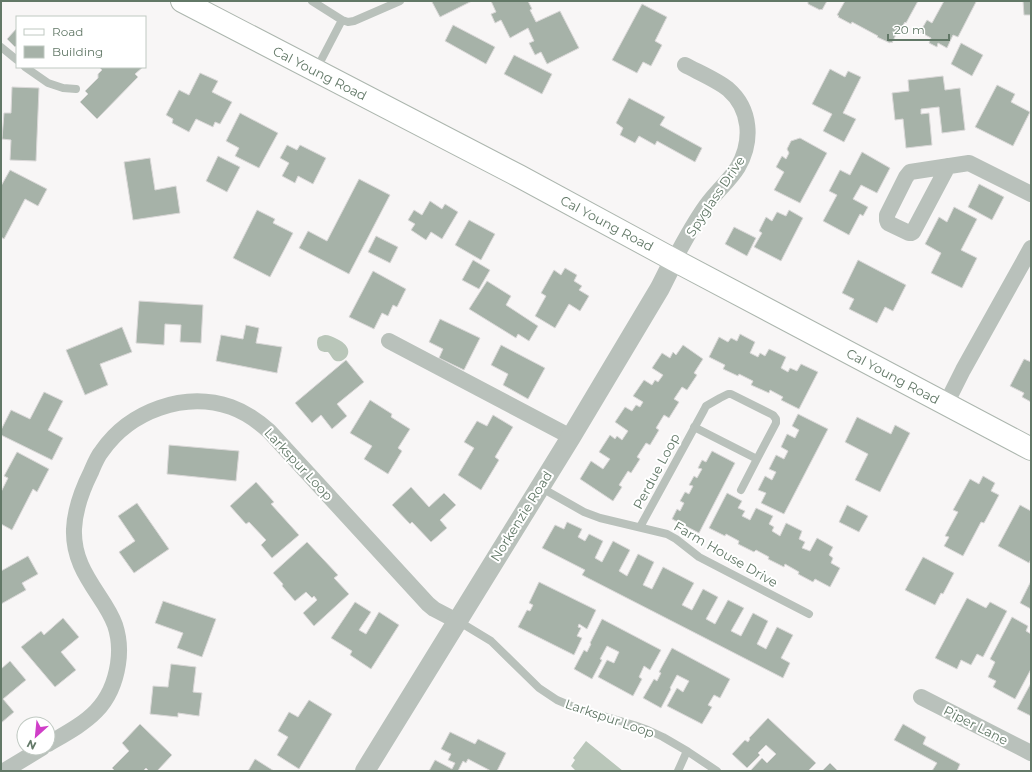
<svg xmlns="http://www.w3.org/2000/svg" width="1032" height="772" viewBox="0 0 1032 772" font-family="Montserrat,sans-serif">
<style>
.water{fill:#b9c6b9}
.building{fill:#a6b2a8;stroke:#dad8d8}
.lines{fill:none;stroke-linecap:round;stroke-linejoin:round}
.secondary-casing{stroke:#acb6ae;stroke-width:24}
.service{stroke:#b9c1bb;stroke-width:8}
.minor{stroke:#b9c1bb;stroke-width:16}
.tertiary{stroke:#b9c1bb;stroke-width:20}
.secondary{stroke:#fff;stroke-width:22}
.labels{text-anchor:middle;stroke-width:4;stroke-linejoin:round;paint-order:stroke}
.street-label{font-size:13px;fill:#627867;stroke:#fff}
</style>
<rect width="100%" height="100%" fill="#f8f6f6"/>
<path class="water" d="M325 335C329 335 333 337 337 339 360 350 342 366 334 360 332 358 330 354 328 352 326 352 323 352 321 351 317 349 316 342 318 338 320 336 322 336 325 335Z
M586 741 623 771H576L571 766 575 760 573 758Z"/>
<path class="building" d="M434 1H472L440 17 432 2Z
M491 1H528L532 9 530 10 536 22 560 11 579 48 547 64 541 52 535 55 529 43 534 41 528 28 510 38 501 20 495 23 491 14 496 12Z
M806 1H827L822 10 821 9 820 10 808 4V2Z
M845 1H918L906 23 905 22 902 27 900 26 892 43 891 42 890 43 877 37 878 36 852 22 851 24 838 17 839 16 837 15Z
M944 1H973L976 2 958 37 953 35 947 48 938 43 937 47 929 43 931 38 920 32 927 20 932 23Z
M1023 1H1031V15H1024Z
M642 4 667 17 655 41 662 45 651 66 643 62 637 73 612 60Z
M453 25 495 47 486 64 445 41Z
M17 28V45L15 47 7 39Z
M961 43 983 55 972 76 951 64Z
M514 55 552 74 542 94 504 74Z
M99 67H143L135 74 138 77 97 119 80 102 88 94 85 91 98 78V74L102 70Z
M830 69 845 77 848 71 861 77 843 113 856 119 844 142 823 131 832 114 812 104Z
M200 73 218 81 212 92 232 102 220 124 215 122 213 127 196 119 189 132 172 123 173 119 166 115 179 90 189 95Z
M943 76 945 90 960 88 965 130 942 133 939 107 921 109V114L929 113 932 145 906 148 903 119 895 120 892 93 909 91 908 80Z
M997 85 1015 94 1011 102 1030 112 1013 146 975 127Z
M12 87 39 88 36 161 10 160 11 140 2 139 4 113H11Z
M629 98 665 117 660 125 702 148 695 162 657 141 655 145 639 136 635 143 620 135 623 128 616 123Z
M240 113 278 133 259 168 235 156 239 148 226 141Z
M800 138 827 153 800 203 774 190 784 172 776 167 782 156 786 159 789 153 787 149 791 141Z
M287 145 297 150 300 145 326 158 313 184 298 176 295 183 282 176 289 163 280 158Z
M862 152 890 168 877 193 861 185 853 199 868 207 863 216 860 214 849 235 823 221 837 195 829 191 840 170 850 175Z
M218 156 240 167 227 192 206 181Z
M150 158 155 190 176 186 180 213 133 220 124 162Z
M10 170 47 189 38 206 25 199 4 239 1 237V186Z
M359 179 390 195 349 274 299 248 308 231 327 241Z
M979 184 1004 197 992 220 968 207Z
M430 201 442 209 445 204 458 212 442 239 431 232 426 240 411 230 415 224 408 220 414 210 422 215Z
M954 207 977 219 961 250 977 258 962 288 931 273 941 253 925 244 939 217 947 222Z
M257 210 275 219 273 223 293 233 270 277 233 258Z
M789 210 803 218 781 261 754 247 762 233 759 231 766 217 772 221 777 212 786 216Z
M469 220 495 234 481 260 455 245Z
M734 227 756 238 747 256 725 244Z
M376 236 398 247 390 263 368 252Z
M473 260 490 270 479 289 462 280Z
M858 260 906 285 893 311 885 307 877 323 849 309 854 299 842 293Z
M565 268 577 275 574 281 582 286 579 290 589 296 580 311 569 304 555 328 535 316 546 296 541 293 554 270 561 275Z
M373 271 406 289 397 307 393 305 388 316 382 313 374 329 349 317Z
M487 281 511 296 506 305 538 326 529 341 518 334 516 338 469 309Z
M139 301 203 305 201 343 180 342 181 325 165 324 164 345 136 343Z
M440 319 480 338 464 370 439 358 443 349 429 342Z
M246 325 259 328 256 343 282 347 277 373 216 361 221 335 243 339Z
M122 327 132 352 100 364 108 385 85 395 66 350Z
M740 334 755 342 750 353 758 357 760 353 765 356 769 349 786 357 781 368 788 372 790 368 797 371 801 364 818 372 799 409 781 400 783 397 770 390 769 393 751 385 753 381 739 374 738 376 723 369 725 365 709 357 719 337 728 342 731 338 737 341Z
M501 345 545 368 528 399 503 385 508 374 491 365Z
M683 345 703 359 694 373 697 375 687 390 682 387 674 399 679 402 669 418 664 415 656 428 659 430 650 445 646 443 637 457 640 459 631 473 628 471 619 485 622 487 613 501 580 479 591 461 603 469 610 459 599 452 610 435 615 439 617 436 622 440 628 431 615 422 625 407 632 411 636 405 640 407 643 402 633 396 644 380 652 385 655 380 658 382 663 375 652 368 662 353 670 358 673 352 676 355Z
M1024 359 1031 362V402L1022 397 1024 393 1010 386Z
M346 360 364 382 337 404 347 416 332 429 321 415 312 423 295 403Z
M44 392 63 401 48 430 63 438 52 460 1 435V430L11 410 30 419Z
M370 400 392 414 391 417 410 429 398 448 402 451 388 474 364 459 372 446 350 433Z
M798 414 828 429 784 514 761 503 766 493 758 490 765 476 772 480 776 472 769 469 776 455 784 459 788 451 781 447 787 434 795 438 799 430 792 426Z
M493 415 513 427 495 457 499 460 481 490 458 475 474 448 464 442 477 421 487 426Z
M857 417 891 434 895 425 910 433 880 492 855 480 868 454 845 442Z
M169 445 239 451 236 481 167 474Z
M712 451 735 463 699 533 672 519 677 509 680 511 684 503 680 501 685 492 689 494 693 486 689 485 694 476 697 478 702 469 698 468 702 460 706 462Z
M17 452 49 469 37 492 33 489 12 530 1 524V492L8 478 4 476Z
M983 476 995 483 991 491 999 495 984 523 981 522 963 556 944 546 949 537 945 536 958 512 953 510 970 479 979 484Z
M256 482 274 502 271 504 299 535 272 558 261 545 266 540 249 522 246 524 230 506Z
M411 487 429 507 444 493 456 505 440 520 447 528 431 542 412 522 410 524 392 505Z
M727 493 742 501 738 508 745 511 742 516 750 520 756 508 773 516 769 524 774 527 772 531 780 536 786 523 802 531 799 539 805 542 802 548 810 551 817 538 833 547 829 555 833 558 831 563 840 568 830 587 815 579 813 582 798 574 799 572 785 564 784 567 768 559 769 557 756 550 754 552 738 544 739 541 726 534 725 536 709 528Z
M137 503 169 549 134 573 119 552 135 541 118 516Z
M847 505 868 516 859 532 839 522Z
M1020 505 1031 511V559L1029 563 998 546Z
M567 522 582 529 578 537 585 541 589 534 603 541 595 558 602 562 613 541 630 550 619 571 627 576 638 554 654 562 643 585 652 589 663 567 694 583 682 605 692 610 703 589 718 597 706 619 715 624 728 600 744 608 731 631 741 636 753 613 768 621 757 644 766 649 777 627 793 635 781 658 790 663 783 678 582 575 585 570 542 548 555 525 564 529Z
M307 542 338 575 334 578 349 594 314 626 303 613 317 600 314 596 312 598 306 592 295 601 282 586 283 584 273 573Z
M28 556 38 574 22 583 26 590 1 604V571Z
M923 557 954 573 943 594 941 593 935 605 905 590Z
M1031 581V609L1020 603Z
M539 582 596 610 587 629 579 624 578 627 581 628 577 636 582 638 574 655 518 627 527 610 530 611 533 605 529 603Z
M967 598 986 608 990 602 1007 611 983 657 977 654 971 665 961 660 957 669 935 658Z
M163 601 216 619 202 657 177 648 183 633 155 623Z
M355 602 371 612 359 630 366 634 379 612 399 625 371 669 350 655 352 651 331 638Z
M1012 617 1028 626 1026 631 1031 634V669L1015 699 993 687 996 681 988 677 995 662 990 659Z
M63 618 79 637 61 652 76 670 55 687 21 647 41 631 44 635Z
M602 619 661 650 650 670 644 666 639 677 642 679 633 696 598 677 607 660 614 663 619 652 607 646 600 659 602 660 592 679 574 669 584 650 587 652 591 644 590 643Z
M672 648 730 679 720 698 714 695 708 705 712 707 702 724 667 706 677 688 683 692 689 681 677 675 670 688 671 689 661 708 643 698 654 679 657 681 661 673 659 672Z
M10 661 26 680 3 699 14 712 1 723V669Z
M171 664 196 667 193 692 202 693 199 716 178 713V717L150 714 153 686 168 687Z
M1031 683V716L1017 709Z
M309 700 332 714 299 769 277 755 288 737 278 731 289 712 298 717Z
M768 718 816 763 808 771H750L762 758 767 763 776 754 766 745 758 753 760 755 747 768 732 754 745 740 748 742 750 739 749 738Z
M140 724 172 755 157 771H149L146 768 143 771H115L112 768 129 751 122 743Z
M903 724 926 737 923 744 960 764 957 771H932L937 763 894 740Z
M450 732 475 744 478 739 506 753 497 771H491L468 759 466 763 463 761 458 771H429L435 760 452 769 455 763 448 760 451 754 441 749Z
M255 759 274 771H248Z
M830 763 838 771H822Z"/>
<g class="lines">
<defs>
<path id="secondary" d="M182 1 519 176 674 260 1031 449"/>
</defs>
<use href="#secondary" class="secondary-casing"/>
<path class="service" d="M312 1 342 20
M1 47 17 60
M25 67 48 83 63 88 76 89
M316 70 342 20 348 22 354 21 400 1
M540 487 584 512 600 518 667 534 676 539 699 557 809 614
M741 490 757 459
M640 527 704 410 706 406 720 398 728 394H731L773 415 776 419V423L757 459 694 427
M458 621 491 641 539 688 557 700 576 708 634 725 648 730 663 737 687 751 717 771
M678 771 687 751"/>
<path class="minor" d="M948 166 913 232 911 233H909L888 223 887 220V215L906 177 910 172 969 163 1031 194
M674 260C685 240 695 220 709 202 718 190 730 180 738 167 753 141 751 109 728 89 717 80 698 72 685 65
M389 341 571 437
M946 404 963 370 1031 248
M921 697 1031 753
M48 744C84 723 111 710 118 664 120 651 119 637 115 625 111 614 105 605 99 596 85 575 73 556 74 529 75 508 82 490 91 472 94 465 97 457 102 451 130 411 184 391 231 407 245 412 258 421 269 431L428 604 434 609 457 621
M4 771 42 748"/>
<path class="tertiary" d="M365 771 571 437 660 288 674 260"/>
<use href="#secondary" class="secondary"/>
</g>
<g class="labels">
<g class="street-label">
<text transform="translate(320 73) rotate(27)" y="5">Cal Young Road</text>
<text transform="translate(715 196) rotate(-56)" y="5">Spyglass Drive</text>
<text transform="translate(607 223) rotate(28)" y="5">Cal Young Road</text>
<text transform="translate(893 376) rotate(28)" y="5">Cal Young Road</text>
<text transform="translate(299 464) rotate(47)" y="5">Larkspur Loop</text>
<text transform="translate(656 471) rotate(-62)" y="5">Perdue Loop</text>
<text transform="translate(521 516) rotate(-58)" y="5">Norkenzie Road</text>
<text transform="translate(726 554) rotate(30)" y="5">Farm House Drive</text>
<text transform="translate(610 718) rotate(19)" y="5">Larkspur Loop</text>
<text transform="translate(976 725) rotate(27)" y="5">Piper Lane</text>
</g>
</g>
<rect width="1032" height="772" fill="none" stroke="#627867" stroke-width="4"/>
<rect x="16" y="16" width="130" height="52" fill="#ffffff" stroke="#c0c9c2"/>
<rect x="24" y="29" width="20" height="6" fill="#ffffff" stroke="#c0c9c2"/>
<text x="52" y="36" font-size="12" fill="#627867">Road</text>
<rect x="24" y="46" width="20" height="12" fill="#a6b2a8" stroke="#c0c9c2"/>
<text x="52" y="56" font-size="12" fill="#627867">Building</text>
<g transform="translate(36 736) rotate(207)"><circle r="19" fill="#ffffff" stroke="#c0c9c2"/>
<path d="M0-3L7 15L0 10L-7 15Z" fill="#d03ec8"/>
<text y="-6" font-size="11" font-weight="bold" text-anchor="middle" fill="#627867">N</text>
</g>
<path d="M888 34v6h61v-6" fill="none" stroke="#627867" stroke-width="2"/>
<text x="894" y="34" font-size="12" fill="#627867" stroke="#ffffff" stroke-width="3" paint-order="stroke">20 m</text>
</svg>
